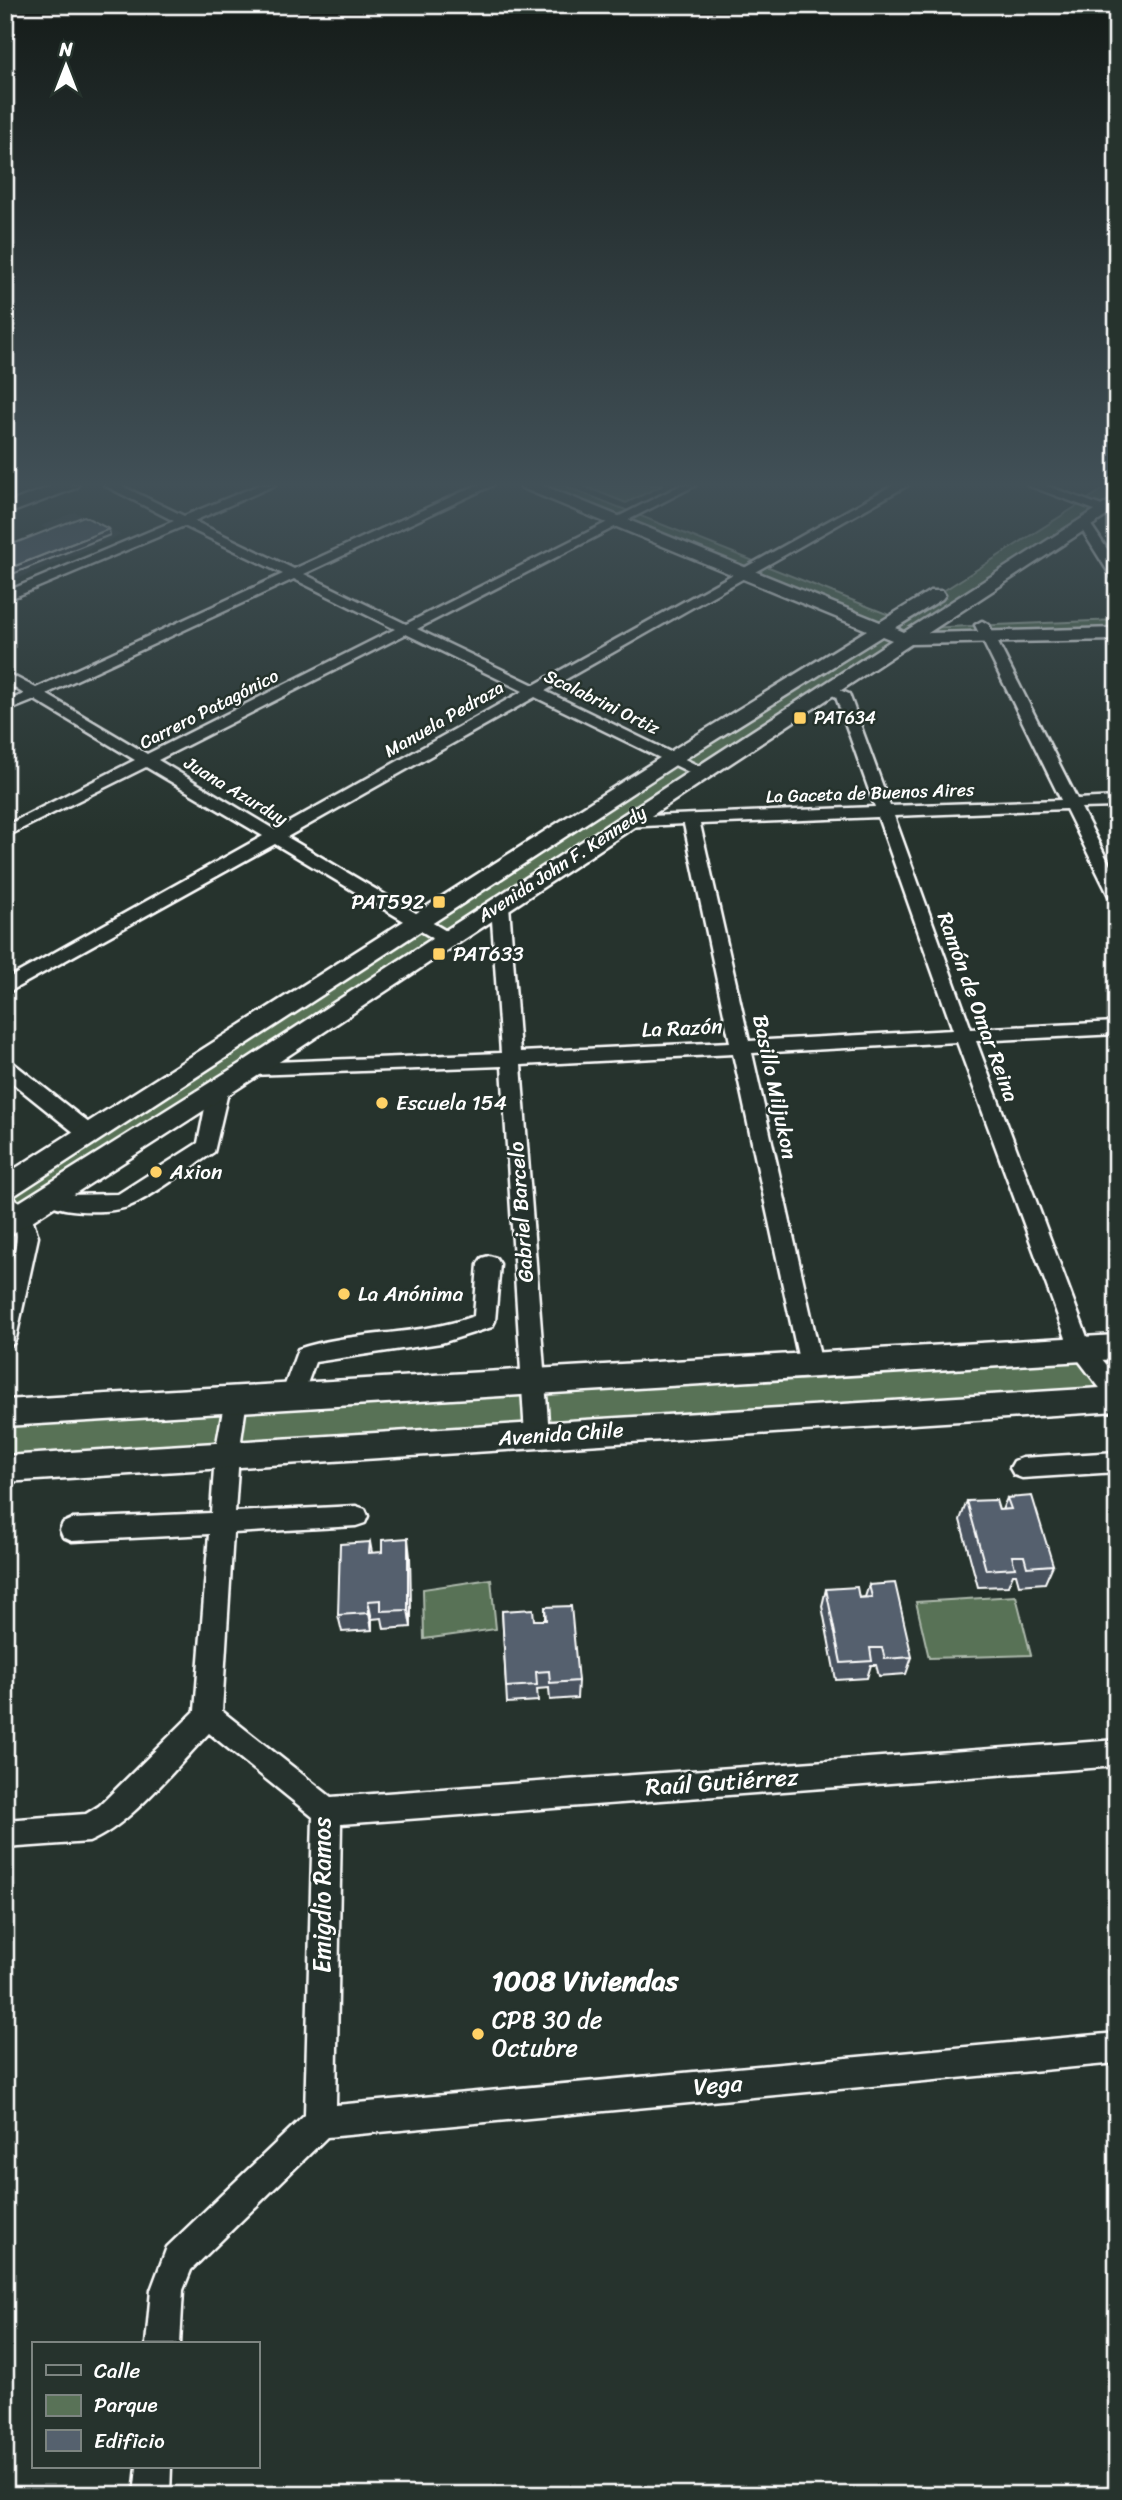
<svg xmlns="http://www.w3.org/2000/svg" width="1122" height="2500" viewBox="0 0 1122 2500" font-family="Sriracha,sans-serif">
<style>
.built{fill:#344140}
.green{fill:#597257;stroke:#acb8ab;stroke-width:2}
.lines{fill:none;stroke-linecap:round;stroke-linejoin:round}
.minor-casing{stroke:#fff;stroke-width:5}
.major-casing{stroke:#fff;stroke-width:5}
.minor{fill:#26332d;fill-rule:evenodd}
.major{fill:#26332d;fill-rule:evenodd}
.wall{fill:#49535f;stroke:#fff;stroke-width:2}
.shaded-wall{fill:#3c444d;stroke:#fff;stroke-width:2}
.building{fill:#55616e;stroke:#fff;stroke-width:2}
.poi-dot{fill:#ffd166;stroke:#26332d;stroke-width:2.5}
.labels{text-anchor:middle;stroke-width:5;stroke-linejoin:round;paint-order:stroke}
.far-street-label{font-size:18px;fill:#fff;stroke:#26332d}
.far-poi-label{font-size:18px;fill:#fff;stroke:#26332d;text-anchor:start}
.poi-label{font-size:21px;fill:#fff;stroke:#26332d;text-anchor:start}
.street-label{font-size:21px;fill:#fff;stroke:#26332d}
.near-street-label{font-size:24px;fill:#fff;stroke:#26332d}
.near-poi-label{font-size:24px;fill:#fff;stroke:#26332d;text-anchor:start}
.near-neighbourhood-label{font-size:28px;font-weight:bold;fill:#fff;stroke:#26332d}
</style>
<rect width="100%" height="100%" fill="#26332d"/>
<filter id="ink" filterUnits="userSpaceOnUse"><feTurbulence type="fractalNoise" baseFrequency=".0143" numOctaves="2"/><feDisplacementMap in="SourceGraphic" scale="14" xChannelSelector="R" yChannelSelector="G"/><feConvolveMatrix kernelMatrix="1 2 1 2 8 2 1 2 1" color-interpolation-filters="sRGB"/></filter>
<g filter="url(#ink)">
<path class="built" d="M75 512 121 535 5 584V550L50 531 41 526Z"/>
<path class="green" d="M528 485H563L899 619 1110 485H1117V501L923 628 1117 620V634L905 639 5 1225V1188L881 629Z
M581 485H663L626 503Z
M1117 1347V1399L5 1469V1413Z
M491 1579 496 1629 424 1639 423 1589Z
M1016 1596 1031 1655 929 1658 916 1602Z"/>
<g class="lines">
<defs>
<path id="minor" d="M104 485H120L184 516 259 485H275L194 521 294 569 477 485H493L304 574 406 624 681 485H696L417 629 534 685 893 485H908L545 691 705 769 708 772 705 775H695L535 697 287 837 453 935 456 939 453 943H441L275 844 5 994V980L263 836 146 767 5 837V826L135 760 35 700 5 712V702L24 694 5 682V672L36 688 283 574 184 526 5 601V592L174 521ZM294 579 395 629 147 754 46 694ZM406 634 523 691 275 830 158 760Z
M1027 485H1045L1110 509 1104 513 1100 512Z
M1083 518 1087 519 1117 564V579L1112 578 1077 522Z
M982 621 989 625 1077 799 1117 797V807L1081 808 1117 879V901L1109 896 1066 809 894 816 971 1029 1117 1022V1034L976 1041 1090 1345 1117 1377V1402L1109 1400 1070 1349 957 1042 752 1053 822 1365 819 1371 811 1374 803 1371 800 1365 733 1054 521 1065 549 1435 545 1442 537 1445 529 1442 525 1435 502 1066 250 1075 243 1074 241 1069 243 1064 250 1063 501 1053 491 905 500 900 509 905 520 1052 730 1042 684 824 625 827 617 822 625 817 875 807 836 697 821 689 828 685 849 694 890 806 1061 800 975 625ZM878 817 953 1030 749 1041 700 824Z
M5 1061 12 1062 95 1128 98 1133 95 1138H81L5 1077Z
M219 1081 226 1083 229 1088 214 1152C191 1167 151 1198 127 1207 108 1214 50 1214 40 1196L43 1191 50 1189 66 1195 118 1194 198 1143 209 1088 212 1083Z
M5 1193 29 1208 38 1237 16 1338 13 1344 5 1347C5 1328 3 1308 5 1290 8 1265 30 1230 5 1211Z
M489 1256 496 1258 500 1264 495 1321 492 1327 441 1343 315 1362 300 1403 292 1405 284 1403 281 1396 298 1349C355 1330 417 1337 474 1316L478 1264 482 1258Z
M236 1390 244 1392 247 1399 239 1454 235 1512 356 1506 365 1509 368 1516 365 1523 356 1526 233 1533 222 1711 331 1797 1117 1740V1766L341 1824 336 2105 1117 2033V2063L327 2137 191 2270 183 2290 180 2344H146L151 2290 167 2247 305 2115 313 1817 209 1733C176 1767 132 1824 89 1842L5 1848V1820L86 1814 99 1806 195 1711 209 1534 72 1541 63 1537 60 1530 63 1523 72 1519 211 1513 215 1454 225 1399 228 1392Z
M1117 1452V1472L1022 1478 1014 1475 1010 1468 1014 1461 1022 1458Z
M137 2467H171L170 2495H134Z"/>
<path id="major" d="M55 485H78L76 488 5 515V504Z
M520 485H542L880 622 930 591H942L945 595 942 599 895 628 904 632 1117 496V509L928 633 1117 628V640L911 644 259 1075 15 1232 5 1235V1211L241 1063 892 640 882 636 680 762 15 1195 5 1198V1175L666 754 867 630 522 488Z
M1117 1335V1359L5 1426V1400Z
M1117 1387V1411L5 1482V1456Z"/>
</defs>
<use href="#minor" class="minor-casing"/>
<use href="#major" class="major-casing"/>
<use href="#minor" class="minor"/>
<use href="#major" class="major"/>
</g>
<path class="wall" d="M1007 1498 1053 1565 1045 1583 1019 1585 1016 1574H1013L1008 1586 978 1587 960 1520 967 1501 999 1510H1002Z
M370 1542 372 1553 410 1557 411 1627 384 1629 382 1618 372 1619V1630L342 1632 338 1615Z
M869 1585 912 1657 906 1674 879 1676 876 1665H871L867 1678 836 1680 822 1606 826 1589 859 1598 865 1597Z
M545 1607 578 1681 577 1698 550 1700 549 1688 537 1689 538 1701 507 1703 502 1611 534 1620H545Z"/>
<path class="shaded-wall" d="M109 529 110 535 5 577V570Z
M408 1538 410 1557 411 1627 408 1610Z
M368 1601 372 1619V1630L369 1613Z"/>
<path class="building" d="M84 516 109 529 5 570V547Z
M1032 1496 1053 1565 1027 1567 1024 1556H1012L1015 1568 986 1570 967 1501 996 1500 999 1510 1011 1509 1007 1498Z
M408 1538V1610L381 1611V1600L368 1601 369 1613 338 1615 340 1544 370 1542 369 1553 382 1552V1540Z
M895 1583 912 1657 885 1659 882 1648H870L872 1661 841 1663 826 1589 857 1587 859 1598 872 1597 869 1585Z
M571 1606 578 1681 550 1683 549 1671 536 1672 537 1685 506 1687 502 1611 533 1609 534 1620H546L545 1607Z"/>
</g>
<linearGradient id="sky" x2="0" y2="1"><stop stop-color="#151c19"/><stop offset="0.58" stop-color="#415057"/><stop offset="1" stop-color="#415057" stop-opacity="0"/></linearGradient>
<rect width="1122" height="835" fill="url(#sky)"/>
<g class="poi-dot">
<rect x="793" y="711" width="14" height="14" rx="3.5"/>
<rect x="432" y="895" width="14" height="14" rx="3.5"/>
<rect x="432" y="947" width="14" height="14" rx="3.5"/>
<circle cx="382" cy="1103" r="7"/>
<circle cx="156" cy="1172" r="7"/>
<circle cx="344" cy="1294" r="7"/>
<circle cx="478" cy="2034" r="7"/>
</g>
<g class="labels">
<g class="far-street-label">
<text transform="translate(602 702) rotate(26)" y="6">Scalabrini Ortiz</text>
<text transform="translate(209 709) rotate(-27)" y="6">Carrero Patagónico</text>
<text transform="translate(444 719) rotate(-30)" y="6">Manuela Pedraza</text>
<text transform="translate(236 791) rotate(31)" y="6">Juana Azurduy</text>
<text transform="translate(870 793) rotate(-2)" y="6">La Gaceta de Buenos Aires</text>
<text transform="translate(562 864) rotate(-33)" y="6">Avenida John F. Kennedy</text>
</g>
<g class="far-poi-label">
<text x="814" y="724">PAT634</text>
</g>
<g class="poi-label">
<text x="425" y="909" text-anchor="end">PAT592</text>
<text x="453" y="961">PAT633</text>
<text x="396" y="1110">Escuela 154</text>
<text x="170" y="1179">Axion</text>
<text x="358" y="1301">La Anónima</text>
</g>
<g class="street-label">
<text transform="translate(978 1007) rotate(70)" y="7">Ramón de Omar Reina</text>
<text transform="translate(682 1028) rotate(-3)" y="7">La Razón</text>
<text transform="translate(775 1087) rotate(78)" y="7">Basillo Miljukon</text>
<text transform="translate(521 1212) rotate(-94)" y="7">Gabriel Barcelo</text>
<text transform="translate(561 1434) rotate(-4)" y="7">Avenida Chile</text>
</g>
<g class="near-street-label">
<text transform="translate(722 1782) rotate(-4)" y="8">Raúl Gutiérrez</text>
<text transform="translate(322 1895) rotate(-90)" y="8">Emigdio Ramos</text>
<text transform="translate(718 2085) rotate(-5)" y="8">Vega</text>
</g>
<g class="near-poi-label">
<text x="492" y="2028">CPB 30 de<tspan x="492" dy="28">Octubre</tspan></text>
</g>
<g class="near-neighbourhood-label">
<text x="585" y="1990">1008 Viviendas</text>
</g>
</g>
<rect width="1122" height="2500" fill="none" stroke="#26332d" stroke-width="28"/>
<rect x="14" y="14" width="1094" height="2472" fill="none" stroke="#fff" stroke-width="2.5" filter="url(#ink)"/>
<rect x="32" y="2342" width="228" height="126" fill="#26332d" stroke="#7d8581" stroke-width="2"/>
<rect x="46" y="2365" width="35" height="10" fill="#26332d" stroke="#7d8581" stroke-width="2"/>
<text x="94" y="2378" font-size="21" fill="#ffffff">Calle</text>
<rect x="46" y="2395" width="35" height="21" fill="#597257" stroke="#7d8581" stroke-width="2"/>
<text x="94" y="2412" font-size="21" fill="#ffffff">Parque</text>
<rect x="46" y="2430" width="35" height="21" fill="#55616e" stroke="#7d8581" stroke-width="2"/>
<text x="94" y="2448" font-size="21" fill="#ffffff">Edificio</text>
<g transform="translate(66 66)" stroke="#26332d" stroke-width="5" paint-order="stroke">
<path d="M0-5L12 26L0 18L-12 26Z" fill="#ffffff"/>
<text y="-10" font-size="19" font-weight="bold" text-anchor="middle" fill="#ffffff">N</text>
</g>
</svg>
